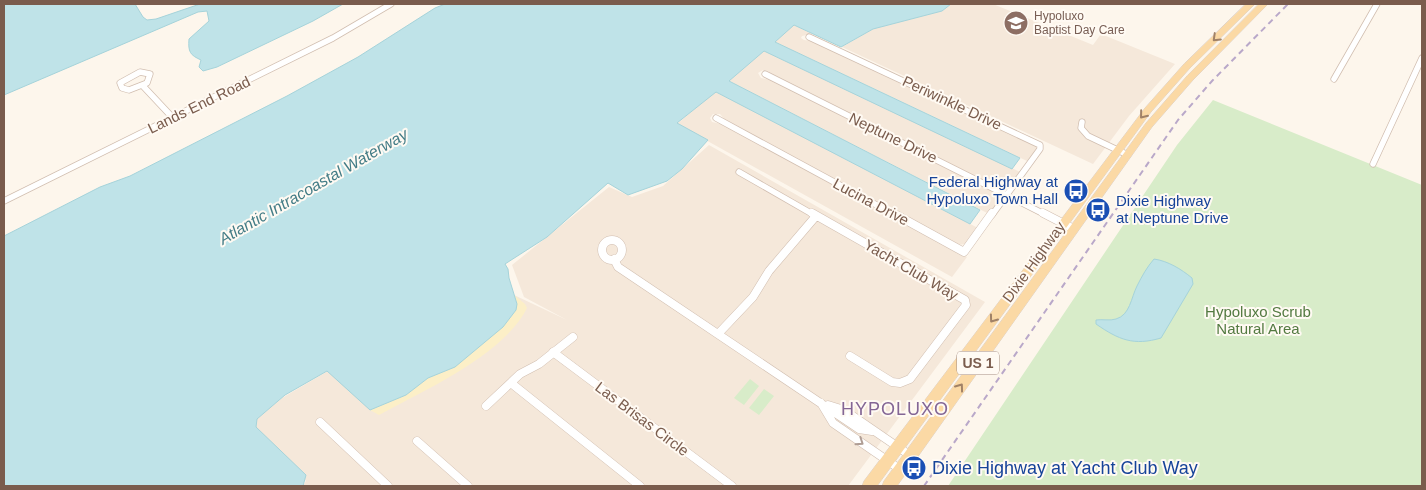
<svg xmlns="http://www.w3.org/2000/svg" width="1426" height="490" viewBox="0 0 1426 490" font-family="Arial,sans-serif">
<style>
.residential{fill:#f5e8da}
.green{fill:#d8ecc9}
.sand{fill:#fcefc7}
.water{fill:#bfe3e8;stroke:#a5d3da}
.lines{fill:none;stroke-linecap:round;stroke-linejoin:round}
.minor-far1-casing{stroke:#d1beb0;stroke-width:7}
.minor-casing{stroke:#d1beb0;stroke-width:9}
.primary-casing{stroke:#dad1cd;stroke-width:1}
.minor-far1{stroke:#fff;stroke-width:5.5}
.minor{stroke:#fff;stroke-width:8}
.primary{fill:#fbd9a5;fill-rule:evenodd}
.rail{stroke:#b9a8c9;stroke-width:2;stroke-dasharray:6 4.5;stroke-linecap:butt}
.oneway{stroke:#a18267}
.oneway2{stroke:#af9d94}
.labels{text-anchor:middle;stroke-width:4;stroke-linejoin:round;paint-order:stroke}
.far-education-label{font-size:12px;fill:#785e54;stroke:#fffaf3;text-anchor:start}
.shield{fill:#fffaf3;stroke:#a28b7f;stroke-width:1}
.shield-label{font-size:14px;font-weight:bold;fill:#7a5c4d}
.street-label{font-size:15px;fill:#7a5c4d;stroke:#fffaf3}
.transit-label{font-size:15px;fill:#164399;stroke:#fffaf3;text-anchor:end}
.park-label{font-size:15px;fill:#537a41;stroke:#fffaf3}
.water-label{font-size:16px;font-style:italic;fill:#437c86;stroke:#fffaf3}
.quarter-label{font-size:18px;letter-spacing:1px;fill:#846695;stroke:#fffaf3}
.near-transit-label{font-size:18px;fill:#164399;stroke:#fffaf3;text-anchor:start}
</style>
<rect width="100%" height="100%" fill="#fdf6ec"/>
<path class="residential" d="M951 4H993L1093 45 1101 34 1175 64 1129 116 1093 164 842 47 873 29 942 11Z
M794 25 812 34 802 36 801 38 804 40 811 41 1036 145 1037 149 1027 161 775 42Z
M764 51 1020 172 1008 188 1002 190 773 76 768 71 763 70 758 73 761 78 772 80 1000 194 1001 198 989 214 729 81Z
M716 91 978 228 966 244 956 245 726 121 720 114H713L710 118 712 122 726 125 967 257 952 277 677 124Z
M709 145 985 302 848 486H303L306 481 256 427 257 419 282 398 328 371 370 410 406 395 428 378 455 367 485 344 517 304 514 295 567 320 524 297 512 265 609 187 632 197 663 186Z"/>
<path class="green" d="M1213 100 1422 185V486H948L1177 145Z
M750 379 759 386 744 405 734 398Z
M764 389 774 396 759 415 749 408Z"/>
<path class="sand" d="M514 295 525 304 527 308C504 355 423 391 379 415L370 410 406 395 428 378 445 371 512 316 517 304Z"/>
<path class="water" d="M4 4H135L143 17 147 20 156 19 200 4H343L313 21 217 67 203 71 199 67 201 60C190 55 188 52 189 39L209 21 207 11 198 12 4 95Z
M445 4H951L942 11 873 29 841 47 794 25 775 42 1020 158 1012 169 764 51 729 81 980 210 970 224 716 92 677 123 708 140 682 169 667 181 628 195 608 183 547 237 505 264 508 269 509 278 517 304 516 310 503 327 455 367 428 378 406 395 370 410 327 371 285 395 257 419 256 427 306 475 303 486H4V236L100 187 130 176 287 96 358 57 435 8Z
M1154 259C1168 261 1181 269 1192 278L1193 284 1161 338C1134 346 1119 340 1096 324V320C1102 319 1110 321 1116 319 1130 315 1131 298 1137 286 1142 276 1147 267 1154 259Z"/>
<g class="lines">
<defs>
<path id="minor-far1" d="M809 37 1040 145V149L992 215
M140 72 150 74 147 83 129 90 122 88 120 83Z
M765 74 1046 215
M1334 79 1377 4
M143 86 173 118
M716 118 895 215
M1082 122 1081 128 1088 136 1128 155
M1373 164 1422 58
M739 172 814 215
M4 201 333 38 391 4"/>
<path id="minor" d="M812 213 965 300 966 305 910 379 900 383 892 382 850 356
M893 213 964 252 992 213
M1043 213 1074 229
M602 250a10 10 0 1 1 20 0a10 10 0 1 1-20 0Z
M614 259 618 267 859 429 872 431
M718 334 753 297 769 271 816 216
M553 352 732 486
M511 383 640 486
M821 403 833 423 901 470
M828 405 844 410 911 456
M486 406 520 374 539 364 573 337
M320 422 388 486
M417 441 468 486"/>
<path id="primary" d="M1246 4H1255L1190 68 1151 112 877 486H862L864 481 1145 108 1184 64Z
M1259 4H1268L1193 80 1152 127 897 486H882L884 481 1146 123 1187 76Z"/>
</defs>
<use href="#minor-far1" class="minor-far1-casing"/>
<use href="#minor" class="minor-casing"/>
<use href="#primary" class="primary-casing"/>
<use href="#minor-far1" class="minor-far1"/>
<use href="#minor" class="minor"/>
<use href="#primary" class="primary"/>
<path class="rail" d="M924 486 1178 120 1212 81 1288 4"/>
</g>
<defs><path id="oneway-chevron" d="M-2-3.5L2.5 0L-2 3.5" fill="none" stroke-width="1.6" stroke-linecap="round" stroke-linejoin="round" transform="scale(1.25)"/></defs>
<g class="oneway">
<use href="#oneway-chevron" transform="translate(1216 38) rotate(136)"/>
<use href="#oneway-chevron" transform="translate(1143 115) rotate(129)"/>
<use href="#oneway-chevron" transform="translate(993 319) rotate(126)"/>
<use href="#oneway-chevron" transform="translate(960 387) rotate(-54)"/>
</g>
<use class="oneway2" href="#oneway-chevron" transform="translate(860 442) rotate(34)"/>
<defs>
<symbol id="school-disc" viewBox="-11 -11 22 22"><circle r="9.5" fill="#8d6e63" stroke="#fffaf3"/><path d="M0-5L7-2L0 1L-7-2ZM-4 1L0 2.5L4 1V4Q0 6-4 4Z" fill="#fff"/></symbol>
<symbol id="bus-disc" viewBox="-11 -11 22 22"><circle r="9.5" fill="#1a4fb4" stroke="#fffaf3"/><path d="M-5-6H5V4H4V6H2V4H-2V6H-4V4H-5ZM-3.5-4V0h7V-4ZM-3.5 1.2v1.5H-2V1.2ZM2 1.2v1.5H3.5V1.2Z" fill="#fff"/></symbol>
</defs>
<g fill-rule="evenodd">
<use href="#school-disc" x="1002" y="9" width="28" height="28"/>
<use href="#bus-disc" x="1062" y="177" width="28" height="28"/>
<use href="#bus-disc" x="1084" y="196" width="28" height="28"/>
<use href="#bus-disc" x="900" y="454" width="28" height="28"/>
</g>
<g class="labels">
<g class="far-education-label">
<text x="1034" y="20">Hypoluxo<tspan x="1034" dy="14">Baptist Day Care</tspan></text>
</g>
<rect class="shield" x="957" y="351.5" width="42" height="23" rx="4"/>
<g class="shield-label">
<text x="978" y="368">US 1</text>
</g>
<g class="street-label">
<text transform="translate(952 103) rotate(25)" y="5">Periwinkle Drive</text>
<text transform="translate(199 105) rotate(-26)" y="5">Lands End Road</text>
<text transform="translate(893 138) rotate(26)" y="5">Neptune Drive</text>
<text transform="translate(871 202) rotate(28)" y="5">Lucina Drive</text>
<text transform="translate(1034 262) rotate(-54)" y="5">Dixie Highway</text>
<text transform="translate(911 270) rotate(30)" y="5">Yacht Club Way</text>
<text transform="translate(642 419) rotate(37)" y="5">Las Brisas Circle</text>
</g>
<g class="transit-label">
<text x="1058" y="187">Federal Highway at<tspan x="1058" dy="17">Hypoluxo Town Hall</tspan></text>
<text x="1116" y="206" text-anchor="start">Dixie Highway<tspan x="1116" dy="17">at Neptune Drive</tspan></text>
</g>
<g class="park-label">
<text x="1258" y="317">Hypoluxo Scrub<tspan x="1258" dy="17">Natural Area</tspan></text>
</g>
<g class="water-label">
<text transform="translate(313 186) rotate(-30)" y="6">Atlantic Intracoastal Waterway</text>
</g>
<g class="quarter-label">
<text x="895" y="415">HYPOLUXO</text>
</g>
<g class="near-transit-label">
<text x="932" y="474">Dixie Highway at Yacht Club Way</text>
</g>
</g>
<rect width="1426" height="490" fill="none" stroke="#7a5c4d" stroke-width="10"/>
</svg>
